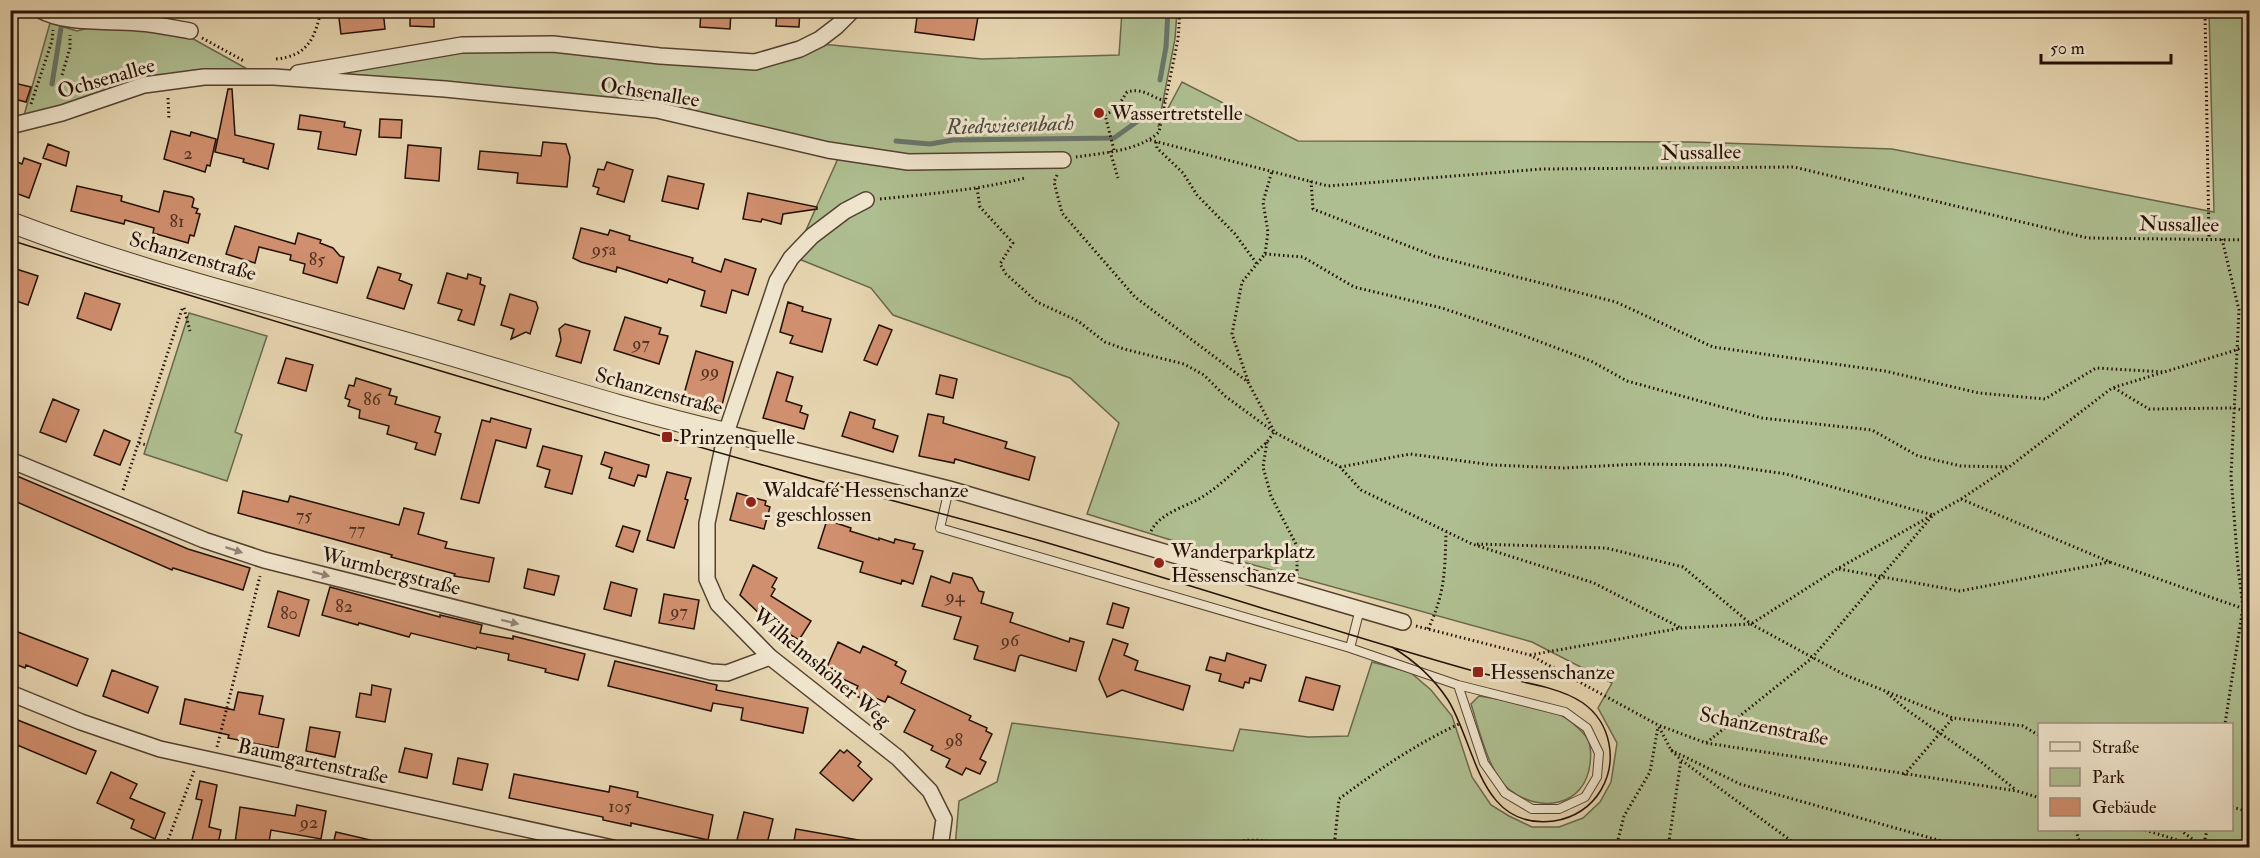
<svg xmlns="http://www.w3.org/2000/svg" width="2260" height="858" viewBox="0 0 2260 858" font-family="'IM FELL Double Pica',serif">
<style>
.green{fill:#aebe90;stroke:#69674b;stroke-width:1.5;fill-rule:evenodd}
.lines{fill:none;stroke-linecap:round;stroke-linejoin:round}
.stream{stroke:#68756b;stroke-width:5}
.building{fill:#d08f6e;stroke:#241006;stroke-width:1.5}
.service-casing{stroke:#544130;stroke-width:10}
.minor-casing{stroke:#544130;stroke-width:18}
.tertiary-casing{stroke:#544130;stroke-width:22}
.path{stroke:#241006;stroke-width:3;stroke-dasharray:1.5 3;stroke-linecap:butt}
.service{stroke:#efe4cc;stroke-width:8}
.minor{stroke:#efe4cc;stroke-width:15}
.tertiary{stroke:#efe4cc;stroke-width:20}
.tram{stroke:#241006;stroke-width:1.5}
.oneway{fill:#948573}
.poi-dot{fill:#8f2418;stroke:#efe4cc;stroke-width:2}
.labels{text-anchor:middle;stroke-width:6;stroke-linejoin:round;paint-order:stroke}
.number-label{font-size:18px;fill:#4f3020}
.street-label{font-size:21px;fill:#241006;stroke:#efe4cc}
.poi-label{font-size:21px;fill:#241006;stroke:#efe4cc;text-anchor:start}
.water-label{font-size:22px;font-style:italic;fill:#4c4b41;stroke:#efe4cc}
</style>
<rect width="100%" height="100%" fill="#e6d5b0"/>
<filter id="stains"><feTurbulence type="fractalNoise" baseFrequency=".00333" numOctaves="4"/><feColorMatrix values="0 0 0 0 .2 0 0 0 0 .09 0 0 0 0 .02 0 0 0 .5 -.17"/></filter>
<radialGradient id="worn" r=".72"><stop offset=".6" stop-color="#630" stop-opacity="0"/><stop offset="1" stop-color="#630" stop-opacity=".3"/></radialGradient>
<path class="green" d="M1122 11H1177L1175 39 1158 127 1182 82 1298 141 1692 142 1892 149 2214 212 2209 11H2249V847H955L959 801 997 782 1012 723 1233 751 1240 729 1308 737 1348 736 1372 662 1410 672 1431 690 1452 716 1472 777 1491 805 1509 816 1532 827H1559L1583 818 1600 802 1611 782 1617 743 1598 708 1612 683 1532 642 1232 559 1087 514 1119 423 1070 378 893 315 871 288 794 257 840 154 660 106 311 75 463 51 551 49 710 64 821 44 982 59 1119 55ZM2040 724H2232V830H2040Z
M50 23 77 31 103 24 188 36 249 70 200 73 23 119Z
M189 313 267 336 235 432 242 435 227 481 144 454Z
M1479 696C1507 701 1543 703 1567 719 1573 723 1583 732 1587 738 1592 746 1591 756 1590 764 1585 806 1541 814 1510 790 1489 775 1479 729 1471 704Z"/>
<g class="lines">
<path class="stream" d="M1160 80 1166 47 1168 10
M52 84 61 28
M896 141 930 144 953 140 1114 138 1152 111"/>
</g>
<path class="building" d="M338 10H383L385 29 341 34Z
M410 10H434V27L410 26Z
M701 10H731L730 29 700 27Z
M777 10H800L799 27 776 26Z
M918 10H958L960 15 978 17 974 40 915 32Z
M10 82 31 87 26 102 10 98Z
M228 89H232L235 135 274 144 268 169 243 162 244 159 215 152Z
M300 115 345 122 344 127 361 130 356 155 318 149 321 132 298 129Z
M380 119 402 120 401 138 379 137Z
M171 131 190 136 191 132 216 139 210 166 207 165 205 172 164 159Z
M543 142 566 144 570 157 567 187 517 183 518 173 478 169 480 151 541 156Z
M48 144 69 152 66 166 43 158Z
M408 145 441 148 439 181 405 178Z
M24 158 41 164 29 198 10 191V174L15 161 22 164Z
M607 162 633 170 624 202 597 194 599 188 593 186 598 169 604 170Z
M668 176 704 184 698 209 662 201Z
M77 186 122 196 121 201 159 212 164 191 192 197 194 199 192 207 198 209 196 213 200 214 194 236 190 235 188 243 153 233 154 228 125 220 124 224 71 211Z
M748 193 817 207V209L783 214 781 224 762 219 761 222 743 219Z
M235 226 295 244 298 233 321 240 320 243 333 248 340 256 344 257 337 283 303 273 305 264 290 260 291 255 259 247 255 263 226 254Z
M581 228 608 235 610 230 630 236 629 240 693 258 692 262 721 272 725 259 756 269 748 295 732 290 726 313 701 306 705 291 669 279 667 283 617 267 616 272 581 262 573 258Z
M10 267 38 276 28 305 10 299Z
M378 267 401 274 399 280 412 285 404 309 367 298Z
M447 273 467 279 468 274 481 278 480 284 485 286 474 325 458 320 462 310 438 303Z
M85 293 120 304 111 330 77 318Z
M510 294 536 302 538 308 530 334 526 332 511 339 514 329 501 325Z
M788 302 803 307 802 311 831 319 822 352 790 343 793 336 780 332Z
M625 317 661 328 659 334 668 336 659 364 614 350Z
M565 324 590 331 581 363 556 356 561 340 559 329Z
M879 325 892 330 877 365 864 360Z
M696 351 733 362 722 405 684 394Z
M286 358 313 365 306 391 278 383Z
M777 372 793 377 786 401 802 406 800 412 808 415 804 429 763 418Z
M940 375 957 379 953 398 936 394Z
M356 378 391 389 389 395 397 397 395 404 440 417 435 432 441 434 435 455 415 449 417 443 387 434 389 426 359 418 360 410 348 406 350 400 345 398 349 385 354 386Z
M53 399 79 410 66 442 40 432Z
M850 412 875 420 873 428 898 436 893 452 842 436Z
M928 414 944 417 943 423 1007 442 1005 448 1035 457 1029 480 955 459 954 463 919 456Z
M491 418 531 429 526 448 496 440 479 503 461 499 482 420 490 422Z
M104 430 130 441 120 465 94 455Z
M543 446 582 456 572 494 545 487 550 470 537 466Z
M605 452 649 465 646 477 638 475 634 486 609 478 612 468 601 464Z
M667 472 691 478 685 499 688 500 674 548 647 540Z
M10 473 188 549 250 568 243 590 173 568 172 570 10 499Z
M243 491 288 502 290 496 399 525 404 508 424 513 418 534 447 542 445 548 494 558 489 582 454 576 455 574 391 557 392 555 238 513Z
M737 493 766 501 765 505 770 507 764 529 730 520Z
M827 520 851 528 850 531 879 540V538L894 543 895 539 915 544 913 549 923 551 913 584 902 580 901 584 860 572 863 562 818 548Z
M623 526 640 531 633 552 616 546Z
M753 565 777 578 772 587 775 589 771 596 811 621 799 640 766 620 740 595Z
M528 569 559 576 554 595 524 588Z
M953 573 972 578 979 591 984 592 981 603 1013 613 1010 622 1069 642 1070 638 1084 642 1076 671 1021 655 1019 656 1015 671 974 659 978 646 954 639 961 617 922 606 931 576 950 583Z
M611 582 637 589 631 616 604 609Z
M330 587 440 617V615L482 625 480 633 513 639V636L585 654 578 680 545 672 546 669 508 660 509 654 477 647 476 649 411 633 409 637 359 623 358 625 322 615Z
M278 591 309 600 299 636 268 627Z
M664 594 699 600 694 629 659 623Z
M1113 603 1129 608 1123 628 1107 624Z
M10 629 88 659 77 686 26 665 25 668 10 662Z
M1113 639 1128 644 1124 655 1138 661 1135 670 1190 686 1183 710 1122 690 1107 697 1099 679Z
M838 642 860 653 863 646 897 662 895 665 906 671 901 683 971 716 969 720 987 728 986 731 992 734 980 759 986 762 980 774 966 768 962 775 946 767 950 759 931 750 933 746 904 732 915 710 888 696 885 702 875 698 872 703 854 695 858 686 828 672 830 668 827 667Z
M1227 653 1266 665 1261 681 1250 678 1249 683 1245 682 1243 688 1219 681 1221 674 1206 670 1210 657 1225 661Z
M615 661 717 685 716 690 808 708 803 733 741 720 743 708 713 703 711 711 608 686Z
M112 670 158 687 148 713 103 696Z
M1306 677 1340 686 1333 710 1299 701Z
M372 685 391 689 385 722 356 717 360 693 371 695Z
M238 692 263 696 259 714 284 719 278 748 228 738 229 735 180 724 185 699 234 710Z
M10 717 96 751 86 774 10 742Z
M310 727 340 732 335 757 306 751Z
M405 748 432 754 427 778 399 772Z
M840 750 844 753 847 750 861 762 858 766 872 779 853 801 820 773Z
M458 758 488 764 482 790 453 784Z
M111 772 137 784 130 798 165 813 155 839 131 828 134 820 97 803Z
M514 774 609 792 610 786 638 792 637 797 713 815 708 840 631 823V826L603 820V817L509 798Z
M200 781 217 785 209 827 221 830 217 848H190L202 800 196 799Z
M297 805 326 811 321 839 271 830 268 848 235 843 240 807 295 816Z
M744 812 773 819 766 848H750L736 844Z
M796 829 859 840 858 848H793Z
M336 832 379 842 378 848H332Z"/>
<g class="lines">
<defs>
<path id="service" d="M949 489 940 528 1350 648 1360 609
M1350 648 1458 685 1565 712 1587 728 1599 753 1597 777 1585 797 1559 809H1532L1505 793 1484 763 1458 685"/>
<path id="minor" d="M40 10C66 25 109 20 138 23 156 24 173 28 190 31
M298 73 462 45 553 44 660 56 755 62 800 49 820 39 837 26 853 10
M10 126 62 113 144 85 204 77H274L445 89 657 110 828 150 908 162 1063 160
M866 200 845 211 812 236 791 258 777 281 726 433 707 523V579L718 604 770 657 898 758 930 791 944 819 940 848
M726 433 949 489 1403 622
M10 460 204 540 264 560 711 672 727 673 770 657
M10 693 81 722 160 749 613 848"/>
<path id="tertiary" d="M10 222C135 270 266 302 394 339 505 370 614 407 726 433"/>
</defs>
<use href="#service" class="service-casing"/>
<use href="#minor" class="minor-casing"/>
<use href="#tertiary" class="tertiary-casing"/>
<path class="path" d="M871 10 877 14 894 10
M2205 10 2209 239
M202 38 244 61
M276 59C307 56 315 39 321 10
M62 75 70 48V35
M168 98 169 120
M31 104 52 41 53 30
M1150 140 1328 186 1542 169 1794 167 2088 238 2250 240
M1156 142 1157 148 1183 173 1197 195 1235 234 1257 264
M1114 150 1105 115 1116 109 1127 92C1143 87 1150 97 1165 101
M1110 151 1118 178
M1076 157C1103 153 1139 151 1159 132L1178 39 1180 10
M1057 175 1054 182 1062 213 1135 297 1248 382 1274 431
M1311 181 1313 209 1434 256 1616 302 1713 347 1885 371 1979 393 2045 399 2096 368 2165 372
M977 188 980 207 1013 243 1000 264 1006 274 1037 302 1078 321 1105 342 1124 349 1184 364 1204 375 1225 396 1274 432 1340 467 1361 490 1472 544 1594 583 1681 628
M880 199C929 194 977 190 1025 178
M2222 239 2239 310 2231 476 2238 567 2243 607 2225 724
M1265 254 1303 257 1354 287 1442 308 1522 335 1591 361 1627 381 1762 418 1872 430 1918 456 1961 466 2007 467
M184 308 190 331
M1248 381 1232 334 1242 282 1265 254 1268 232 1263 202 1272 171
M2114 388 2149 409 2234 408 2250 412
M1267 442 1263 467 1271 496 1297 546V575
M139 443 147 445
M1340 467 1410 454 1493 465 1564 468 1639 464 1724 465 1786 474 1933 515 1812 658 1706 743
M123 490 183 306
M1961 499 2110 562 2250 611
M1151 531C1160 514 1181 508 1197 500 1218 489 1249 458 1267 442L1274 432
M1477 544 1606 548 1683 567 1751 624 1845 675 1953 718 2023 726 2040 736
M1839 569 1960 591 2110 562
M1416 626 1530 655 1658 725 1706 743 2017 791 2040 798
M1428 629C1445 594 1445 570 1446 532
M1530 655 1681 628 1751 624 1837 569 1961 499 2009 467 2112 388 2236 350 2250 343
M1887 693 1907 710 1981 762 2016 790
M1659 727 1671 750 1681 760 1801 848
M217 747 260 576
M1671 750 1740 784 1966 848
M1904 775 1953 718
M2232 807 2250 812
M2076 830 2081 848
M2145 830 2203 848
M2180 830 2202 846
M165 848 194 771
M1227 848C1242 832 1287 845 1306 848
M1334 848 1339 799C1378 770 1416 744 1459 724
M1616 848 1624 816 1650 772 1658 727
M1668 848 1681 760
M2203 848 2207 830"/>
<use href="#service" class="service"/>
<use href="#minor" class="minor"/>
<use href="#tertiary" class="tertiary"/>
<path class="tram" d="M10 240 112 272C333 338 554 407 777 469 865 494 953 516 1041 541 1116 563 1191 586 1265 609 1337 630 1408 653 1481 673 1512 681 1557 685 1583 703 1611 723 1618 761 1601 790 1591 807 1574 818 1554 821 1479 831 1476 745 1448 700 1433 677 1415 661 1392 647"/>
</g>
<defs><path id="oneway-solid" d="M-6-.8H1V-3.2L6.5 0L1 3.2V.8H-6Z" transform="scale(1.5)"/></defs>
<g class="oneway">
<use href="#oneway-solid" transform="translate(234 550) rotate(18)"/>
<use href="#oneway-solid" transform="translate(321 574) rotate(15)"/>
<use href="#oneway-solid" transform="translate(510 622) rotate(14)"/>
</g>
<g class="poi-dot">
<circle cx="1099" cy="113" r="6"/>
<rect x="661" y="431" width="12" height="12" rx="3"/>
<circle cx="751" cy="502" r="6"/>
<circle cx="1159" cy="563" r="6"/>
<rect x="1472" y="666" width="12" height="12" rx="3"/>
</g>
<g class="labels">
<g class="number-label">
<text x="188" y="159">2</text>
<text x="177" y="227">81</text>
<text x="604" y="255">95a</text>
<text x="317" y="265">85</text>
<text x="641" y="349">97</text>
<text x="710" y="377">99</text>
<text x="372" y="405">86</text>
<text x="304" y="521">75</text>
<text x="357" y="535">77</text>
<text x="955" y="602">94</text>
<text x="344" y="612">82</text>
<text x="679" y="617">97</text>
<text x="289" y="619">80</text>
<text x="1010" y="646">96</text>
<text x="954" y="746">98</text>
<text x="620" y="812">105</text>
<text x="309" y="828">92</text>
</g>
<g class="street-label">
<text transform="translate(106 78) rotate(-16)" y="7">Ochsenallee</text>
<text transform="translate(650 92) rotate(9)" y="7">Ochsenallee</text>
<text transform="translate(1701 152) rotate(-1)" y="7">Nussallee</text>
<text transform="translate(2179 224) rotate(1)" y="7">Nussallee</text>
<text transform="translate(193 256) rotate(16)" y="7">Schanzenstraße</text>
<text transform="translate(659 391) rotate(15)" y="7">Schanzenstraße</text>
<text transform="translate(391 571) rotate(14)" y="7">Wurmbergstraße</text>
<text transform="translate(822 667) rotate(40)" y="7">Wilhelmshöher Weg</text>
<text transform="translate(1764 726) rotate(11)" y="7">Schanzenstraße</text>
<text transform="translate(313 761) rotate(12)" y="7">Baumgartenstraße</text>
</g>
<g class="poi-label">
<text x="1111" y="120">Wassertretstelle</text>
<text x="679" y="444">Prinzenquelle</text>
<text x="763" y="497">Waldcafé Hessenschanze<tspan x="763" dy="24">- geschlossen</tspan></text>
<text x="1171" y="558">Wanderparkplatz<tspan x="1171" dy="24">Hessenschanze</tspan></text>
<text x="1490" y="679">Hessenschanze</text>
</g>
<g class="water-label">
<text transform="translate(1010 124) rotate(-2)" y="8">Riedwiesenbach</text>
</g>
</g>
<rect width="2260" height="858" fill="none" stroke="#e6d5b0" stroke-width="36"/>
<rect x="12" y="12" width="2236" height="834" fill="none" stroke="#241006" stroke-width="3"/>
<rect x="18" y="18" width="2224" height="822" fill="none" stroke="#241006" stroke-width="1.5"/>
<rect x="2038" y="723" width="195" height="108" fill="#efe4cc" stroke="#9e8f7d" stroke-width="1.5"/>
<rect x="2050" y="742" width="30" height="9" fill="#efe4cc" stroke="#9e8f7d" stroke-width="1.5"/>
<text x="2092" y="753" font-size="18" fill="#241006">Straße</text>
<rect x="2050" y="768" width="30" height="18" fill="#aebe90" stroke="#9e8f7d" stroke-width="1.5"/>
<text x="2092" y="783" font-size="18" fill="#241006">Park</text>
<rect x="2050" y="798" width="30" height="18" fill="#d08f6e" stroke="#9e8f7d" stroke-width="1.5"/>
<text x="2092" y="813" font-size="18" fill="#241006">Gebäude</text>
<path d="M2041 54v9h130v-9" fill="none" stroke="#241006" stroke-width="3"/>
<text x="2050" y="54" font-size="18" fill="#241006" stroke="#efe4cc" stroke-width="4.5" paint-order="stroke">50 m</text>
<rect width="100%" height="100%" filter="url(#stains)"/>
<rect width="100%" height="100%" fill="url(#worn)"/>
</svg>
